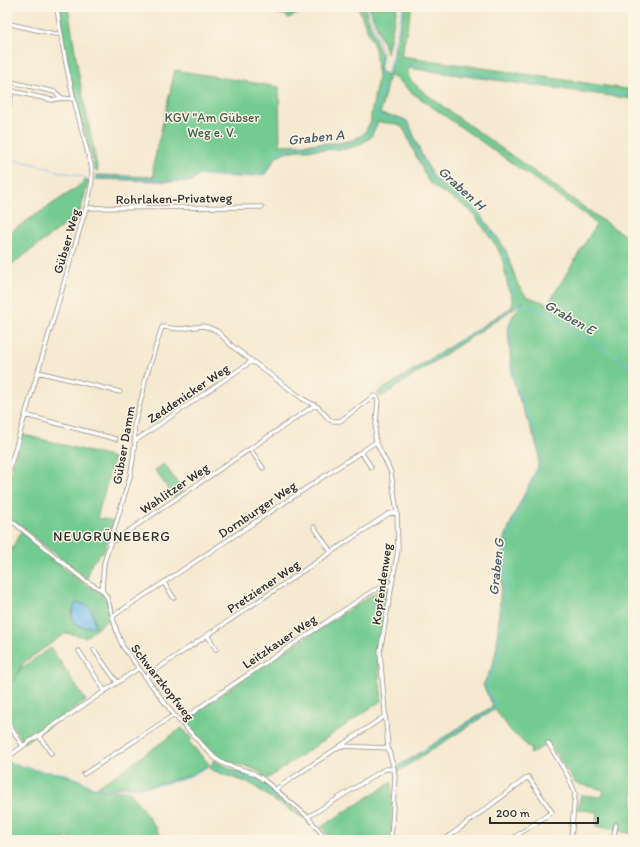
<svg xmlns="http://www.w3.org/2000/svg" width="640" height="847" viewBox="0 0 640 847" font-family="Itim,sans-serif">
<style>
.green{fill:#73cb91;stroke:#4f7b5e;fill-rule:evenodd}
.water{fill:#72beec;stroke:#4e748c}
.lines{fill:none;stroke-linecap:round;stroke-linejoin:round}
.stream{stroke:#72beec;stroke-width:1}
.street-casing{stroke:#908a7e;stroke-width:5}
.street{stroke:#fff;stroke-width:3.5}
.labels{text-anchor:middle;stroke-width:3;stroke-linejoin:round;paint-order:stroke}
.park-label{font-size:13px;fill:#415b4a;stroke:#fcf5e5}
.street-label{font-size:13px;fill:#2b2b2b;stroke:#fcf5e5}
.water-label{font-size:14px;font-style:italic;fill:#405765;stroke:#fcf5e5}
.neighbourhood-label{font-size:14px;letter-spacing:1px;fill:#2b2b2b;stroke:#fcf5e5}
</style>
<rect width="100%" height="100%" fill="#fcf5e5"/>
<filter id="ink" filterUnits="userSpaceOnUse"><feTurbulence type="fractalNoise" baseFrequency=".025" numOctaves="2"/><feDisplacementMap in="SourceGraphic" scale="8" xChannelSelector="R" yChannelSelector="G"/><feConvolveMatrix kernelMatrix="1 2 1 2 8 2 1 2 1" color-interpolation-filters="sRGB"/></filter>
<filter id="wash" filterUnits="userSpaceOnUse"><feTurbulence type="fractalNoise" baseFrequency=".012" numOctaves="4" result="noise"/><feDisplacementMap in="SourceGraphic" scale="16" xChannelSelector="R" yChannelSelector="G"/><feGaussianBlur stdDeviation="0.9" result="paint"/><feColorMatrix in="noise" values="0 0 0 0 0 0 0 0 0 0 0 0 0 0 0 0 0 1.4 0 .05"/><feComposite in="paint" operator="in"/></filter>
<g filter="url(#wash)">
<rect width="100%" height="100%" fill="#f6e9d1"/>
<path class="green" d="M59 7H68L79 76 98 171H95L69 73 63 36Z
M248 7H270L288 10 291 7H334L333 9H309L288 18 286 15Z
M358 7H364L382 58 379 71 389 75 405 7H412L401 56 633 90V99L408 68 409 78 420 89 445 108 602 220 633 241V834L596 826 597 812 577 809 581 795 602 797 604 790 575 783 549 743 530 754 531 749 511 731 495 709 397 772V767L493 706 483 685 493 665 497 646 503 551 505 538 513 517 538 467 539 454 535 439 517 393 512 375 508 329 512 317 523 301 516 307 381 397 377 393 512 307V297L508 288 504 266 502 258 497 247 478 220 471 211 460 203 436 188 428 181 410 143 406 133 401 126 396 124 378 122 371 137 359 145 345 149 298 150 285 152 277 156 265 174 241 177 198 175 192 182 96 179V175L154 177 153 166 175 70 279 87 280 145 339 143 353 140 364 134 371 121V114L378 78 375 49ZM389 75 398 80 411 92 590 218 596 225 548 304 526 296 518 285 506 251 498 238 478 211 461 196 435 179 422 156 410 126 407 121 401 118 380 114Z
M369 7H397L387 53Z
M86 180H89L78 218H74L7 268V234L75 189Z
M21 434 114 458 97 518 114 521 104 551 92 563 87 579 7 516V486Z
M164 464 183 491 174 497 155 470Z
M21 531 71 574 85 584 100 592 109 604 111 617 86 637 66 633 23 663 13 681 21 668 51 648 86 701 24 743 7 717V554L9 555ZM80 603 83 604 94 616 95 626C91 626 86 628 82 627 75 625 69 617 73 610 75 607 78 605 80 603Z
M381 589H388L378 653 379 676 382 700 267 779 259 772 249 767 228 762 221 759 211 750 184 722C247 674 314 632 381 589Z
M182 728 192 739 189 742 210 765 191 775 180 779 150 786H124L108 790 97 787 120 772Z
M214 759 219 763 233 770 254 776 262 781 305 819 275 801 250 783 230 777 210 769Z
M7 762 40 771 63 774 82 781 90 787 108 791H130L164 840H70L67 836 65 837 67 840H7Z
M392 782 391 840H331L321 827Z"/>
<path class="water" d="M76 603H80L89 606 92 610 95 626C77 630 66 621 76 603Z"/>
<g class="lines">
<path class="stream" d="M366 7 383 53 379 78
M390 63 403 7
M387 74 390 64H405L633 96
M385 78 376 116 404 121 407 124 415 145 432 179 437 183 461 199 469 205 476 212 485 222 504 250 510 269 511 285 516 294
M7 159 30 163 49 168 63 173 74 174 86 178
M96 177 190 181 196 175C219 175 241 177 263 173L275 155 284 150 298 147 344 146 356 142 368 136 374 124
M516 306 519 304 520 301 518 298
M518 311 519 304H522L541 310 546 313 609 352
M616 356 633 370
M381 395 438 357 469 335 510 310
M7 762 40 771 60 773 66 774 82 781 90 786 109 790 125 788 150 787 181 780 192 775 209 766 252 780 258 783 278 800
M398 768 492 709 496 706 487 690 485 685 496 667 500 649 503 619 507 539 527 491 541 463 540 449 539 442 517 389 513 373 510 335 511 329 513 321"/>
</g>
</g>
<g filter="url(#ink)">
<g class="lines">
<defs>
<path id="street" d="M10 24 55 34H61
M7 81 55 92 62 98 73 99
M7 90 52 100 62 98
M7 117 12 91
M7 123 10 124
M86 208 262 207
M38 372 120 392
M25 415 116 439
M135 441 252 361
M250 449 263 468
M361 452 371 467
M7 477 86 208C90 193 94 181 91 165 77 113 63 61 57 7
M7 517 84 580 102 590 107 597 117 632 123 647 174 715 208 751 215 758 224 764 253 773 264 780 308 817 327 840
M314 527 331 552
M109 544 315 405
M164 583 174 598
M102 590 104 563 130 477 133 459 135 441 134 426 143 392 145 380 162 327 180 329 203 326 210 328 217 331 232 346 252 361 303 399 318 407 330 420 333 421H340L374 396 377 397 378 399 375 437C378 450 387 461 391 473L397 512 398 550 380 652 388 748 394 769 395 777 391 840
M113 616 376 442
M207 635 216 649
M94 650 117 682
M79 651 105 691
M145 677 388 514 397 512
M180 722 210 700 359 600C370 593 378 586 392 585
M9 725 23 746
M39 736 51 753
M548 743 568 776 575 793 571 840
M341 746 388 748
M7 758 23 746 139 668
M84 774 174 715
M276 789 385 716
M308 817 385 769H394
M444 840 528 777 552 812 510 840
M613 840 616 825"/>
</defs>
<use href="#street" class="street-casing"/>
<use href="#street" class="street"/>
</g>
</g>
<g class="labels">
<g class="park-label">
<text x="212" y="122">KGV "Am Gübser<tspan x="212" dy="15">Weg e. V.</tspan></text>
</g>
<g class="street-label">
<text transform="translate(174 198) rotate(-1)" y="5">Rohrlaken-Privatweg</text>
<text transform="translate(66 241) rotate(-74)" y="5">Gübser Weg</text>
<text transform="translate(188 393) rotate(-34)" y="5">Zeddenicker Weg</text>
<text transform="translate(123 445) rotate(-80)" y="5">Gübser Damm</text>
<text transform="translate(174 488) rotate(-34)" y="5">Wahlitzer Weg</text>
<text transform="translate(257 509) rotate(-34)" y="5">Dornburger Weg</text>
<text transform="translate(381 584) rotate(-82)" y="5">Kopfendenweg</text>
<text transform="translate(263 586) rotate(-34)" y="5">Pretziener Weg</text>
<text transform="translate(279 641) rotate(-34)" y="5">Leitzkauer Weg</text>
<text transform="translate(163 682) rotate(52)" y="5">Schwarzkopfweg</text>
</g>
<g class="water-label">
<text transform="translate(316 137) rotate(-6)" y="5">Graben A</text>
<text transform="translate(462 188) rotate(42)" y="5">Graben H</text>
<text transform="translate(570 317) rotate(30)" y="5">Graben E</text>
<text transform="translate(496 567) rotate(-84)" y="5">Graben G</text>
</g>
<g class="neighbourhood-label">
<text x="112" y="541">NEUGRÜNEBERG</text>
</g>
</g>
<rect width="640" height="847" fill="none" stroke="#fcf5e5" stroke-width="24"/>
<path d="M490 817v6h108v-6" fill="none" stroke="#2b2b2b" stroke-width="2"/>
<text x="496" y="817" font-size="12" fill="#2b2b2b" stroke="#fcf5e5" stroke-width="3" paint-order="stroke">200 m</text>
</svg>
